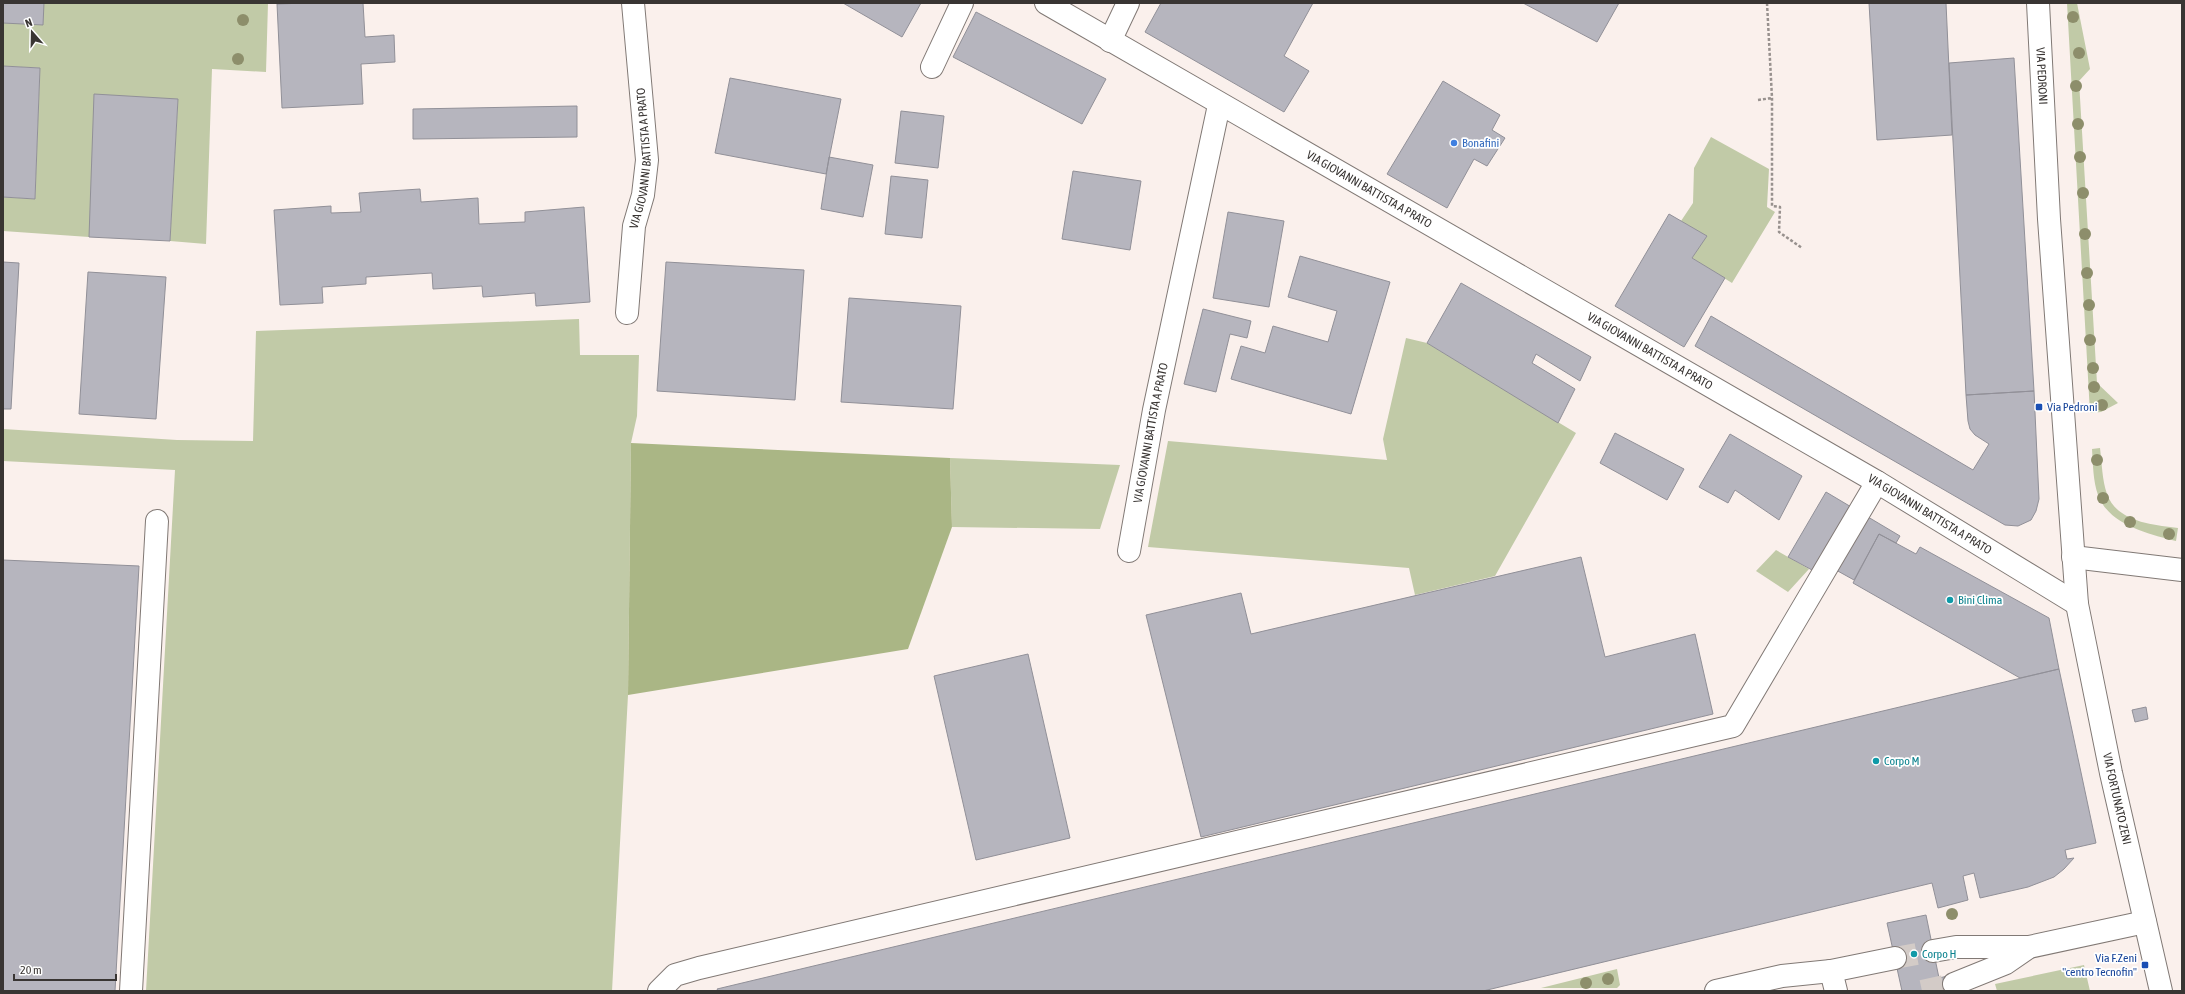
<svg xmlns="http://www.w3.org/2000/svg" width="2185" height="994" viewBox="0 0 2185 994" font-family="'Asap Condensed',sans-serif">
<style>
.green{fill:#c1caa7}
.forest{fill:#aab685}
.building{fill:#b6b5be;stroke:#919098}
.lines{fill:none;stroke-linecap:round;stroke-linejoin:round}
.minor-tunnel{stroke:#d3cbc7;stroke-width:22;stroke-dasharray:22 11;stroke-linecap:butt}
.minor-casing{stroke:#817975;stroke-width:24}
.path{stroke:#98918e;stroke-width:2.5;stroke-dasharray:3 2;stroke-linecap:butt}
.minor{stroke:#fff;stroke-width:22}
.tree{fill:#8d8e6b}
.shop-dot{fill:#3f7fe0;stroke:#fff;stroke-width:1.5}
.transit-dot{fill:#1a4fb4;stroke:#fff;stroke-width:1.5}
.culture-dot{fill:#0f9aa8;stroke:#fff;stroke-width:1.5}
.labels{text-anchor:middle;stroke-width:3.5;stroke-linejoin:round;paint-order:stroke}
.street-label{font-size:12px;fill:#393533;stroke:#fff}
.shop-label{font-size:12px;fill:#366cbe;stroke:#fff;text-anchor:start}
.transit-label{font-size:12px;fill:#164399;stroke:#fff;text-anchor:start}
.culture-label{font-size:12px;fill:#0d838f;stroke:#fff;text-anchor:start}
</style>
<rect width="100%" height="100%" fill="#faf0ec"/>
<path class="green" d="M44 3H268L266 72 212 69 206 244 170 241 178 100 89 237 3 231V197L35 199 40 68 3 66V23Z
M2067 3H2077L2090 69 2079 81 2097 383 2118 403 2101 412 2090 413Z
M1711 137 1769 169 1767 207 1775 212 1732 283 1692 258 1706 236 1681 221 1693 203 1694 168Z
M579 319 580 355H639L637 416 631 443 628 695 612 991H146L175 470 3 461V429L177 440 253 441 256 331Z
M1406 338 1427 343 1576 433 1495 576 1415 595 1409 568 1148 547 1168 441 1387 460 1383 439Z
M2100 448C2102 463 2102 480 2107 494 2117 522 2153 525 2178 528L2176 541C2149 534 2109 525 2098 495 2093 481 2093 464 2092 449Z
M950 458 1120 465 1100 529 952 527Z
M1776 550 1809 569 1788 592 1756 571Z
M2084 965 2090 991H1997L1995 984Z
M1617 969 1620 985 1617 988H1541Z"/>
<path class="forest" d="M631 443 950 458 952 527 908 649 628 695Z"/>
<path class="building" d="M3 3H44L43 25 3 23Z
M306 3H363L365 37 394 35 395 62 361 64 363 104 282 108 277 4Z
M843 3H921L902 37Z
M1161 3H1313L1284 56 1309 71 1284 112 1145 32Z
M1523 3H1619L1597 42Z
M1869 3H1946L1952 135 1877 140Z
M976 12 1106 79 1082 124 953 57Z
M2014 58 2034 391 1966 395 1949 63Z
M3 66 40 68 35 199 3 197Z
M730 78 841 99 826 174 715 153Z
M1443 81 1500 115 1492 130 1505 138 1487 166 1474 159 1447 208 1387 174Z
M94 94 178 99 170 241 89 237Z
M577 106V137L413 139V109Z
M901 111 944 116 938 168 895 163Z
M829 157 873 165 863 217 821 209Z
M1073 171 1141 181 1130 250 1062 239Z
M891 176 928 180 922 238 885 234Z
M420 189 421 202 478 198 479 224 525 222V212L584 207 590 302 536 306 535 293 483 297 482 286 433 289 432 273 366 277V284L322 287 323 303 280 305 274 210 331 206V213L361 212 359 193Z
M1228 212 1284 221 1269 307 1213 298Z
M1669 214 1707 236 1692 258 1725 278 1684 347 1615 306Z
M1300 256 1390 282 1351 414 1231 379 1241 346 1265 353 1273 326 1328 342 1337 311 1288 297Z
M3 262 19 263 11 409H3Z
M666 262 804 270 795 400 657 391Z
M88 272 166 277 156 419 79 414Z
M1461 283 1591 357 1580 381 1536 354 1532 363 1575 389 1558 423 1427 343Z
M849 298 961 306 953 409 841 402Z
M1203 309 1251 321 1247 338 1230 334 1216 392 1184 384Z
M1711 316 1973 470 1989 444 1975 435 1970 429 1968 421 1966 395 2034 391 2039 499 2036 511 2031 520 2018 526 2005 525 1695 346Z
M1615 433 1684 469 1667 500 1600 463Z
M1730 434 1802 476 1779 520 1735 490 1728 503 1699 487Z
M1826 492 1900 536 1896 543 1879 534 1854 580 1818 560 1812 570 1788 557Z
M1879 534 1916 554 1920 547 2049 618 2059 669 2020 678 1853 583Z
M1581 557 1605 657 1695 634 1713 714 1201 837 1146 615 1241 593 1251 634Z
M3 560 139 566 115 991H3Z
M1028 654 1070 838 976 860 934 676Z
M2059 669 2096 843 2065 850 2067 859 2074 858 2064 869 2054 877 2028 887 1980 898 1974 873 1963 876 1968 900 1938 908 1932 883 1483 991H718L717 989Z
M2146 707 2148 719 2135 722 2132 710Z
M1926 915 1939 978 1952 975 1955 991H1902L1887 923Z"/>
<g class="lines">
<path class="minor-tunnel" d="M1895 958 1933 951
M1922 991 1954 984"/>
<defs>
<g id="minor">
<path id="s1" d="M1046 3 1877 482 2077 604"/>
<path id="s2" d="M2038 3 2049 219 2077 604 2111 773 2161 991"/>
<path d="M1110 41 1128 3"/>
<path d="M932 67 962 3"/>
<path id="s3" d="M627 313 634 226 643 195 647 160 633 3"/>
<path id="s4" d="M1129 551 1154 410 1219 105"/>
<path d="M2073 557 2182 570"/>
<path d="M1933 951 1956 947H2029L2145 922"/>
<path d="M1831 971 1836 991"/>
<path d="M1954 984 2006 963 2029 947"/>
<path d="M131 991 157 521"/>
<path d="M659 991 675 975 699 968 1733 726 1877 482"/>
<path d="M1716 991 1782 976 1831 971 1895 958"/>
</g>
</defs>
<use href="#minor" class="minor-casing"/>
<path class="path" d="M1767 3 1772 98V206L1780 207 1779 232 1802 248
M1758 100 1772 98"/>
<use href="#minor" class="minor"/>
</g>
<g class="tree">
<circle cx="2073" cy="17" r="6"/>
<circle cx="243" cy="20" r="6"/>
<circle cx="2079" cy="53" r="6"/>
<circle cx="238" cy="59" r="6"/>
<circle cx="2076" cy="86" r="6"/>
<circle cx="2078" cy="124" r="6"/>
<circle cx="2080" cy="157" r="6"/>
<circle cx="2083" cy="193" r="6"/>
<circle cx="2085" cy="234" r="6"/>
<circle cx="2087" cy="273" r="6"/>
<circle cx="2089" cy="305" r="6"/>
<circle cx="2090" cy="340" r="6"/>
<circle cx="2093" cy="368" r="6"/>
<circle cx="2094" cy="387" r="6"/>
<circle cx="2102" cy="405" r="6"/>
<circle cx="2097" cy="460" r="6"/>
<circle cx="2103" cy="498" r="6"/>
<circle cx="2130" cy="522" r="6"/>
<circle cx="2169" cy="534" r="6"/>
<circle cx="1952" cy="914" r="6"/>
<circle cx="1608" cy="979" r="6"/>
<circle cx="1586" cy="983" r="6"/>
</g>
<circle class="shop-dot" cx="1454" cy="143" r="4"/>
<g class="transit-dot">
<rect x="2035" y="403" width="8" height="8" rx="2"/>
<rect x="2141" y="961" width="8" height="8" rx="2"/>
</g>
<g class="culture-dot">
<circle cx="1950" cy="600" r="4"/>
<circle cx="1876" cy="761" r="4"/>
<circle cx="1914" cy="954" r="4"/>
</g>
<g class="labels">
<g class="street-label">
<text dy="4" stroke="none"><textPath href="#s2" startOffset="73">VIA PEDRONI</textPath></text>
<text dy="4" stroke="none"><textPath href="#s3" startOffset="156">VIA GIOVANNI BATTISTA A PRATO</textPath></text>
<text dy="4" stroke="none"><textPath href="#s1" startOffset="373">VIA GIOVANNI BATTISTA A PRATO</textPath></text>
<text dy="4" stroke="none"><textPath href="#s1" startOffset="697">VIA GIOVANNI BATTISTA A PRATO</textPath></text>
<text dy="4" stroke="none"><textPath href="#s4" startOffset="120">VIA GIOVANNI BATTISTA A PRATO</textPath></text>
<text dy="4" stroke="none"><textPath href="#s1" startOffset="1021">VIA GIOVANNI BATTISTA A PRATO</textPath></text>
<text dy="4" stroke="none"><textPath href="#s2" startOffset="801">VIA FORTUNATO ZENI</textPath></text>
</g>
<g class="shop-label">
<text x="1462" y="147">Bonafini</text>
</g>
<g class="transit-label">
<text x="2047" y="411">Via Pedroni</text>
<text x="2137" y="962" text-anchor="end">Via F.Zeni<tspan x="2137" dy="14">"centro Tecnofin"</tspan></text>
</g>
<g class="culture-label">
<text x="1958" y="604">Bini Clima</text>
<text x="1884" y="765">Corpo M</text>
<text x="1922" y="958">Corpo H</text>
</g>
</g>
<rect width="2185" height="994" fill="none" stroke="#393533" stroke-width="8"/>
<g transform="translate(32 32) rotate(340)" stroke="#ffffff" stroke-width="3" paint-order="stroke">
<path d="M0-3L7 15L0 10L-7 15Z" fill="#393533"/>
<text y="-6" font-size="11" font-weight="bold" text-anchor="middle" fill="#393533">N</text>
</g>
<path d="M14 974v6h102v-6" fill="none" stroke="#393533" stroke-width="2"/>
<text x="20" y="974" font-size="12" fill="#393533" stroke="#ffffff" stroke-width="3" paint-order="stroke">20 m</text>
</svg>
